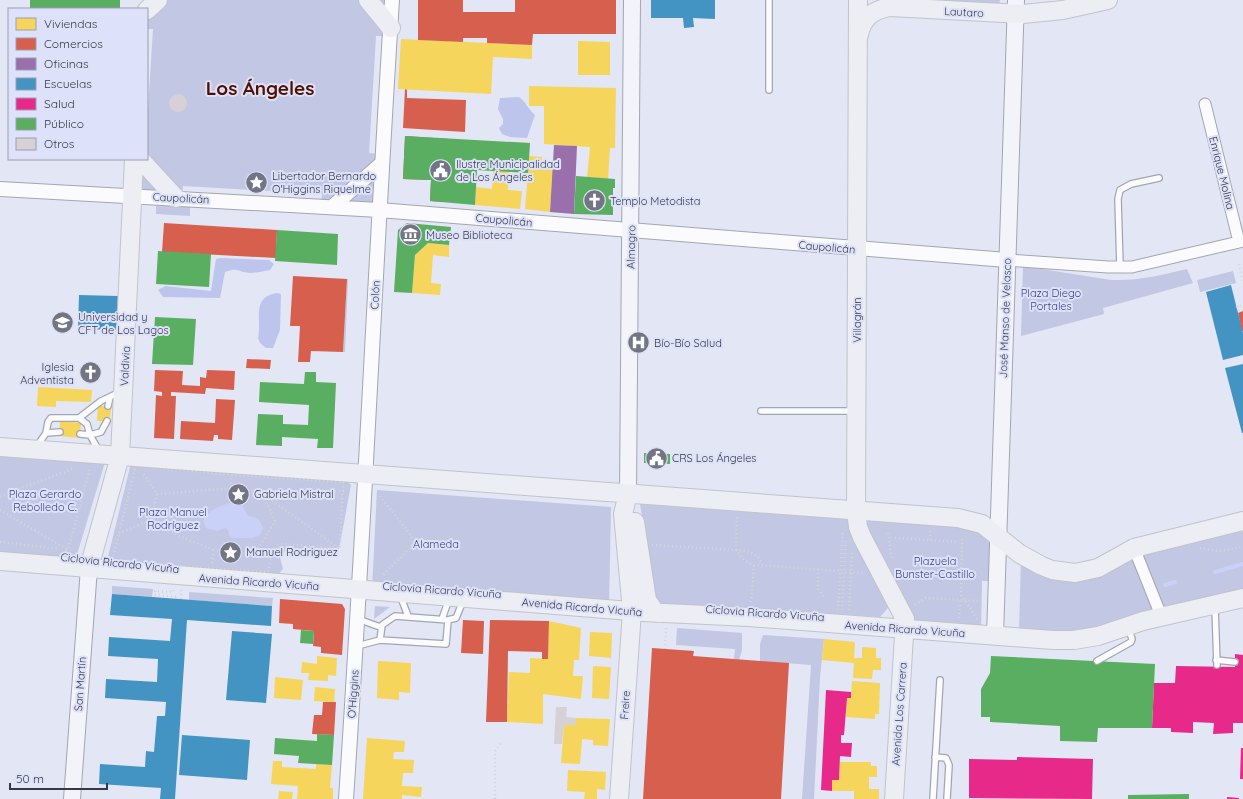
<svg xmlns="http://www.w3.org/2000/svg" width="1243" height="799" viewBox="0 0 1243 799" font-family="Quicksand,sans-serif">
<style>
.green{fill:#c2c7e3}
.forest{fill:#bec5ed}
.water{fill:#c9d1f9}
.homes{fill:#f6d55c}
.shops{fill:#d6604d}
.offices{fill:#9970ab}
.schools{fill:#4393c3}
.health{fill:#e7298a}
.public{fill:#5aae61}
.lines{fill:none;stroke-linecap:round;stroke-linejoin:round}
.stream{stroke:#c9d1f9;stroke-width:4}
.building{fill:#d6d1d5}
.service-casing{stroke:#a3a6b1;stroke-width:8}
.minor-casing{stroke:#a3a6b1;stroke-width:13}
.tertiary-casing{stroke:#a3a6b1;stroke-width:16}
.secondary-casing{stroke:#a3a6b1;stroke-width:18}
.primary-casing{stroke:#c1c3cb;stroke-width:20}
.path{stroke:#d5d5d9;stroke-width:2.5;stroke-dasharray:1 3;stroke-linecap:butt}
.service{stroke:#fbfbfd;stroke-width:5.5}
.minor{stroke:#fbfbfd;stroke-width:11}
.tertiary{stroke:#fbfbfd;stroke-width:14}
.secondary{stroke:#f3f4f9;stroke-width:16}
.primary{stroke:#eceef4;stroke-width:18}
.labels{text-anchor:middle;stroke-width:4;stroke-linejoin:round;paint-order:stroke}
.street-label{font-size:11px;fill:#363944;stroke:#dde2fa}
.poi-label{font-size:11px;fill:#363944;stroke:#dde2fa;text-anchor:start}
.park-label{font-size:11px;fill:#393e87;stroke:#dde2fa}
.town-label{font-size:19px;font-weight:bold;fill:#511000;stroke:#dde2fa}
</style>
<rect width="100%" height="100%" fill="#e3e6f4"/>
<path class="green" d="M145 0H391L388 36H376L369 153 381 154 377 208 321 205 322 194 183 186 182 197 134 194 147 159V127L153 29H147V9Z
M905 0H1000L999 5Z
M156 206 190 207V216L156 214Z
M1023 266 1111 280C1138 281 1162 275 1187 269L1193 283 1103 308 1104 314 1021 336Z
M1233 271 1236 283 1200 292 1197 280Z
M347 279H348L345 352H343Z
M0 452 106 459 75 561 0 555Z
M131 463 346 480 351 485 338 554 285 551 280 557 283 569 276 577 106 565Z
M377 490 611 507 609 607 372 589Z
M640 504 855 520 889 597 888 608 880 617 838 614 831 617 657 605Z
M860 513 956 521 995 537 994 581H982L981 630 907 625Z
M1243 528V594L1100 631H1019L1021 557 1046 571 1132 554Z
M112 586 153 589 152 597 112 594Z
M189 592 273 598 272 606 189 600Z
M375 606 390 607 374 619Z
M677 628 742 633V650L739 660 734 659 735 649 676 645Z
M763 635 824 639 820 677 814 799H802L811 665 760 661V644Z"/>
<path class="forest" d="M519 97C526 102 528 109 535 115L527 138 510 137 502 134 499 128 503 124V119L498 109 500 98Z
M221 258 269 260 274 264 270 270C264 271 256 273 250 273 237 272 239 267 225 272L220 298 163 297 158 290 165 286 211 291 216 259Z
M277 293 281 294 280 330 273 348H266L260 343 258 338C262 319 251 297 277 293Z"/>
<path class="water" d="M236 502 243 506 248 516C257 517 260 520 263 528L260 535 252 538H233L230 537 228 530 225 528 217 531 206 528 203 521C208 509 224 504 236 502Z"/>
<path class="homes" d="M401 39 532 45V59L493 57 491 94 398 89Z
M578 41 610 42V75H578Z
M529 86 616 88 615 148H610L608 179 587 177 590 147 544 144V106H529Z
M511 142 530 143 529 156 542 157V166H553L550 212 525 209 528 173 509 172 508 190 522 191 520 209 475 205 476 187 492 189 493 171 477 170 476 179 453 178V167L447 166 448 159 470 160 471 152 510 154Z
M428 243 449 245V257L433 255 431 283 441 284 440 295 412 293 415 255Z
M38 387 92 390 91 402 56 401V407L37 406Z
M98 406H111L110 421H97Z
M60 421 81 423 80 438 59 436Z
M549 621 581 628 579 660H574L573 676H583L581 699 543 694V724L507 722 509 672 530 673V658L548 659Z
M590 632 612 633 611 658 589 656Z
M824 639 855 642 854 658H862V647L876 648V658H881V670H873L872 679 853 678 854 663 822 660Z
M317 656 337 658 336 676 328 675V681L308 680 309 673H301L302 662 317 664Z
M378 661 411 663 410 693 399 692V700L377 698Z
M593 666 611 667 609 699 592 698Z
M275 677 303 680 301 700 274 698Z
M852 681 880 683 879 714H875V719L846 717 847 698H851Z
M315 687 335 689 334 702 314 701Z
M576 718 610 719 608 746 593 745V740L582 739 580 764 561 763 564 725H576Z
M367 738 405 741 404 752H394L393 759 414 760 413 773H403L402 786 422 787 421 797 402 795V799H363Z
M273 761H282V767L316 769V764L332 765 330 788H333V799H297L298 786 271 784Z
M840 762H871V766H877V777H869V789H879V799H854V791H832V780H839Z
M568 770 606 772 605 790 597 789V799H584L585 792 567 791Z
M279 791 293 792 292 799H278Z"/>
<path class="shops" d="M418 0H463V12H515V0H616V34H533L532 45 487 43V38H463V42L418 40Z
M405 89 407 90V98L466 100 465 132 403 128Z
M405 136 449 139 443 202 430 201 431 180 403 179Z
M164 223 277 230 276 258 162 252Z
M293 276 347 279 343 352 311 351 310 362H298L300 326H290Z
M1243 311V331H1242L1238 313Z
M247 359 271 360 270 369 246 368Z
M155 370 183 371 182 385 200 386V377L206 378 207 370 235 371 234 390 206 388 205 394 171 392V396H176L174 439 154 438 156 395 162 396V392L154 391Z
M216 399 235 400 232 440 218 439V435H214L213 441 180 439 181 421 215 423Z
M280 599 342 604 345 609 342 655 321 653V647L313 646 314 631 293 629V624L279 623Z
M463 620 484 621 483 654 461 653Z
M490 620 549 621 548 659H542V652L508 651 507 722H486Z
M652 648 694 651 693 656 789 663 781 799H643Z
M323 702H336L334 735 312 734 314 715H322Z"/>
<path class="offices" d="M554 145 577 146 574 214 550 212Z"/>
<path class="schools" d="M651 0H715V19L693 18 694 27 684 28 683 18H651Z
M1231 285 1243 333V355L1223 360 1206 292Z
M79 295 118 296 117 330 78 329Z
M1243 364V433H1242L1225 368Z
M112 594 272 606 271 626 187 620 175 799H160L161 788 99 784 100 764 145 767 146 751 154 752 157 716H165L166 702 105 698 106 679 157 682 158 659 108 656 109 637 170 641 172 619 110 615Z
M232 631 272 634 266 703 226 700Z
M182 735 250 740 247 780 179 775Z"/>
<path class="health" d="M1235 654 1243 655V723H1233V733L1213 734 1214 723 1193 722V733L1171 732V728H1152L1154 683H1175L1176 666 1235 667Z
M826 690 851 692V698H847L844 735H841V743H852L851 757 840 756 839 780H832V791L821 790Z
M1241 748H1243V779H1240Z
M1017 757 1093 759 1092 799 969 798V759L1017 760Z
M1227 797 1239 798V799H1227Z"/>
<path class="public" d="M30 0H120V9H30Z
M405 136 530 143 528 173 477 170 475 205 430 201 431 180 403 179Z
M576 176 615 179V188H613V215L574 214Z
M407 223 451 227 449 245 428 243 415 255 412 293 394 292 398 230Z
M277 230 338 234 337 265 275 261Z
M158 251 211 254 209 287 156 284Z
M155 317 196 319 193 365 152 364Z
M305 372H316V382L336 383 333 448H317L318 439 282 437V446L256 445 258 414 283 415V424L308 425 309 405 259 402 260 382 304 384Z
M644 453 670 454V464L644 463Z
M301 630 314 631 313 644 300 643Z
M991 656 1155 664 1152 728H1098L1097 742 1060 741V726L990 722V717H981V689L990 673Z
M317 734 334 735 332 765 298 763 299 756 274 754 275 738 317 741Z
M1189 794V799H1128V795Z"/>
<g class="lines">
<path class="stream" d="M1215 572 1243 564
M1165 585 1175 582"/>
</g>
<path class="building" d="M169 103a9 9 0 1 1 18 0a9 9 0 1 1-18 0Z
M556 707H567L566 717 576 718V725H564L562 744H554Z"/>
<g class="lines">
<defs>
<path id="service" d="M769 90V0
M1120 267 1118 199 1120 190 1131 184 1159 178
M108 406 110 397
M761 411H855
M79 418 87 424 90 435 101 432 107 421
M46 433 60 432
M80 434 90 435 99 451
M37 446 46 433 48 422 51 418H79L101 401 120 392
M400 595 408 616
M1215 607 1217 665
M395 616 448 620 446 644 380 640 382 625Z
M358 619 380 627
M442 619 449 599
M448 620 456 618 463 601
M357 646 380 640
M1216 660 1235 662
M1097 661 1131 642 1132 639 1129 630 1131 628
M935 757 946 758 949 765 947 799
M933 799 940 680"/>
<path id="minor" d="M1205 104 1239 242
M1007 260 1108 267H1132L1243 241
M1134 548 1162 618"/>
<path id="tertiary" d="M0 189 379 210 1007 260
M332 207 382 163
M346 799C364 533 375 266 392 0"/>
<path id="secondary" d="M628 494 632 0
M995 636 1016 0
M72 799 89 568"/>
<path id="primary" d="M368 0 391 28
M858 0 856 511 858 527 862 537 905 619 894 799
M147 10 158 0
M859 35C862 18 873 10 890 7L1023 14 1063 10 1108 0
M140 159 176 198
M0 447 958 518 982 524 1020 554 1042 566 1052 570 1075 573 1098 568 1134 548 1243 521
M635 522 647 600 656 613
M0 561 643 612 749 617 1053 640H1074L1098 636 1143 621 1243 598
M89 568 120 456 134 159
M619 799 632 611 623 514 628 494"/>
</defs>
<use href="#service" class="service-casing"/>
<use href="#minor" class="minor-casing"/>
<use href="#tertiary" class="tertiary-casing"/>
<use href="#secondary" class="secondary-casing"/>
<use href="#primary" class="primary-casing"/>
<path class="path" d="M1239 264 1243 282
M1238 306 1240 312
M1236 307 1243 305
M136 465 232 475 343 482 340 548 280 544 272 554 268 572 112 562Z
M231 489 257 491H344
M259 492 339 548
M157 494C182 493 205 489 231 489V478
M0 496 75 468
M380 496 412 537 411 547 382 576
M0 510 67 549
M151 520 179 536 214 550
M119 533 151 520 157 494 143 473
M888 533 892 560
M895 538 959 542
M962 539 961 595 978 620
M930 540V531
M0 542 59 549
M652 545 736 550 737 516
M1200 548 1219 551 1243 547
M66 550H68L90 468
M212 563 214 550 236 555 256 552 275 521 269 507 257 491
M754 566 743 559 736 550C747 551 759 553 762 564
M818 569V589L824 597
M173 590V592L155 591V595L178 597 177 599
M181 599V590
M751 602 754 566 759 565 863 573
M915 605 925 598 981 601
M838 610 843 530
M842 610 846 539
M849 610 852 553
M959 618 960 601
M665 649 666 628
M495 799V751L501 743"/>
<use href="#service" class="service"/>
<use href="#minor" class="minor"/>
<use href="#tertiary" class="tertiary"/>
<use href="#secondary" class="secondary"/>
<use href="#primary" class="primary"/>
</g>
<defs>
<symbol id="civic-disc" viewBox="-11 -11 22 22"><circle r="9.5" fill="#737682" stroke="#dde2fa"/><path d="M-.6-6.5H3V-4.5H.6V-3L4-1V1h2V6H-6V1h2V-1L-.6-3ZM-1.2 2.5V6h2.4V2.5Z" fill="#fff"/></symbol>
<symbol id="sight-disc" viewBox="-11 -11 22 22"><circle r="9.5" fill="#737682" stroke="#dde2fa"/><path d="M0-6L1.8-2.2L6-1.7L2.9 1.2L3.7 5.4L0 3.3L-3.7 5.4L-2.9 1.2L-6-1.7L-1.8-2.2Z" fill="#fff"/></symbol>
<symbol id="church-disc" viewBox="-11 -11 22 22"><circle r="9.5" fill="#737682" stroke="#dde2fa"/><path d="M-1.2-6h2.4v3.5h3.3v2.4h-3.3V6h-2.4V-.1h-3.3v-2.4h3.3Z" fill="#fff"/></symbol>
<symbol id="museum-disc" viewBox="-11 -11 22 22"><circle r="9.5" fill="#737682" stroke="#dde2fa"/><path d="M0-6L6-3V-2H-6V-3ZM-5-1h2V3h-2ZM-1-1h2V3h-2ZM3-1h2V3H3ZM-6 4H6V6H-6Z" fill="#fff"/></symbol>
<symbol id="university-disc" viewBox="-11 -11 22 22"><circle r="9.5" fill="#737682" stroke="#dde2fa"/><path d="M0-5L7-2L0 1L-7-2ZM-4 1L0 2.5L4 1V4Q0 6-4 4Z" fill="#fff"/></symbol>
<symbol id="hospital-disc" viewBox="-11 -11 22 22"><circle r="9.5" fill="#737682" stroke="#dde2fa"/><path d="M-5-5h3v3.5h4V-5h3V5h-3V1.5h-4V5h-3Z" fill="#fff"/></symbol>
</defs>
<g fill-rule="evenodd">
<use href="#civic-disc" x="428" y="158" width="25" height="25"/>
<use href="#sight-disc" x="244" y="170" width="25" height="25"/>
<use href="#church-disc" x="582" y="188" width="25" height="25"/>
<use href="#museum-disc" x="398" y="222" width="25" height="25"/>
<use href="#university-disc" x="50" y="310" width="25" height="25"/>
<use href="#hospital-disc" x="626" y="330" width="25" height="25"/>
<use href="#church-disc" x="78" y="360" width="25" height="25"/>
<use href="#civic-disc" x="644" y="446" width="25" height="25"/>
<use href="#sight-disc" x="226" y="482" width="25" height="25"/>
<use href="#sight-disc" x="218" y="540" width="25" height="25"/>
</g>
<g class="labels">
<g class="street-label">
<text transform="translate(964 12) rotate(3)" y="4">Lautaro</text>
<text transform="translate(1222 173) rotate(76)" y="4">Enrique Molina</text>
<text transform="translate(181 198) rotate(3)" y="4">Caupolicán</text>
<text transform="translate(504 220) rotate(5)" y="4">Caupolicán</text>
<text transform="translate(631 247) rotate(-89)" y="4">Almagro</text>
<text transform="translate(827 247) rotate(5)" y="4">Caupolicán</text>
<text transform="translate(375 295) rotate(-87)" y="4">Colón</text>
<text transform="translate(1005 318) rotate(-88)" y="4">José Manso de Velasco</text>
<text transform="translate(857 320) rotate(-90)" y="4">Villagrán</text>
<text transform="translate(125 366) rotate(-87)" y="4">Valdivia</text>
<text transform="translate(120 563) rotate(6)" y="4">Ciclovia Ricardo Vicuña</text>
<text transform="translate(259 582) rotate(4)" y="4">Avenida Ricardo Vicuña</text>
<text transform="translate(442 590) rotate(4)" y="4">Ciclovia Ricardo Vicuña</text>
<text transform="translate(582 607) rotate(5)" y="4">Avenida Ricardo Vicuña</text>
<text transform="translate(765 613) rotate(4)" y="4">Ciclovia Ricardo Vicuña</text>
<text transform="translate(905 629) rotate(4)" y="4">Avenida Ricardo Vicuña</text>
<text transform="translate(80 684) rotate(-86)" y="4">San Martín</text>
<text transform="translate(353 694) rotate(-86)" y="4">O'Higgins</text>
<text transform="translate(625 705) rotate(-86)" y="4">Freire</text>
<text transform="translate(899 714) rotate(-86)" y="4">Avenida Los Carrera</text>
</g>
<g class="poi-label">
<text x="456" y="168">Ilustre Municipalidad<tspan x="456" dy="13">de Los Ángeles</tspan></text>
<text x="272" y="180">Libertador Bernardo<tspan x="272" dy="13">O'Higgins Riquelme</tspan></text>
<text x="610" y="205">Templo Metodista</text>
<text x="426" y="239">Museo Biblioteca</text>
<text x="78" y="321">Universidad y<tspan x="78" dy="13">CFT de Los Lagos</tspan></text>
<text x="654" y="347">Bío-Bío Salud</text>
<text x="74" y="371" text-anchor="end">Iglesia<tspan x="74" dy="13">Adventista</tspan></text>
<text x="672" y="462">CRS Los Ángeles</text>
<text x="254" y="498">Gabriela Mistral</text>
<text x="246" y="556">Manuel Rodriguez</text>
</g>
<g class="park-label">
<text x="1051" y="297">Plaza Diego<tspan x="1051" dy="13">Portales</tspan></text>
<text x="45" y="498">Plaza Gerardo<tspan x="45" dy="13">Rebolledo C.</tspan></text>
<text x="173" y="516">Plaza Manuel<tspan x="173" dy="13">Rodríguez</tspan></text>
<text x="436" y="548">Alameda</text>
<text x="935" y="565">Plazuela<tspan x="935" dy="13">Bunster-Castillo</tspan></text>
</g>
<g class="town-label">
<text x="260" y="95">Los Ángeles</text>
</g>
</g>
<rect x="8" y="8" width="140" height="152" fill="#dde2fa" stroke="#9a9eb1"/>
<rect x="16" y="18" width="20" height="12" fill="#f6d55c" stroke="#9a9eb1"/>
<text x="44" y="28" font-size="12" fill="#363944">Viviendas</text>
<rect x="16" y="38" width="20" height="12" fill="#d6604d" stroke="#9a9eb1"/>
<text x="44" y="48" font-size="12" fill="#363944">Comercios</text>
<rect x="16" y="58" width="20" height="12" fill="#9970ab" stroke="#9a9eb1"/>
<text x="44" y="68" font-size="12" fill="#363944">Oficinas</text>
<rect x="16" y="78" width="20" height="12" fill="#4393c3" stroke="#9a9eb1"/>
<text x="44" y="88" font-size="12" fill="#363944">Escuelas</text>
<rect x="16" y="98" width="20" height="12" fill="#e7298a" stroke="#9a9eb1"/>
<text x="44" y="108" font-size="12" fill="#363944">Salud</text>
<rect x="16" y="118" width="20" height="12" fill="#5aae61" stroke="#9a9eb1"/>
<text x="44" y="128" font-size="12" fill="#363944">Público</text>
<rect x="16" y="138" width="20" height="12" fill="#d6d1d5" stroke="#9a9eb1"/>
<text x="44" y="148" font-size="12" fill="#363944">Otros</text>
<path d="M10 783v6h97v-6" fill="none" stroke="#363944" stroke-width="2"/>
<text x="16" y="783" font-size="12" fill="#363944" stroke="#dde2fa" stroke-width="3" paint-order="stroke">50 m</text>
</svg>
